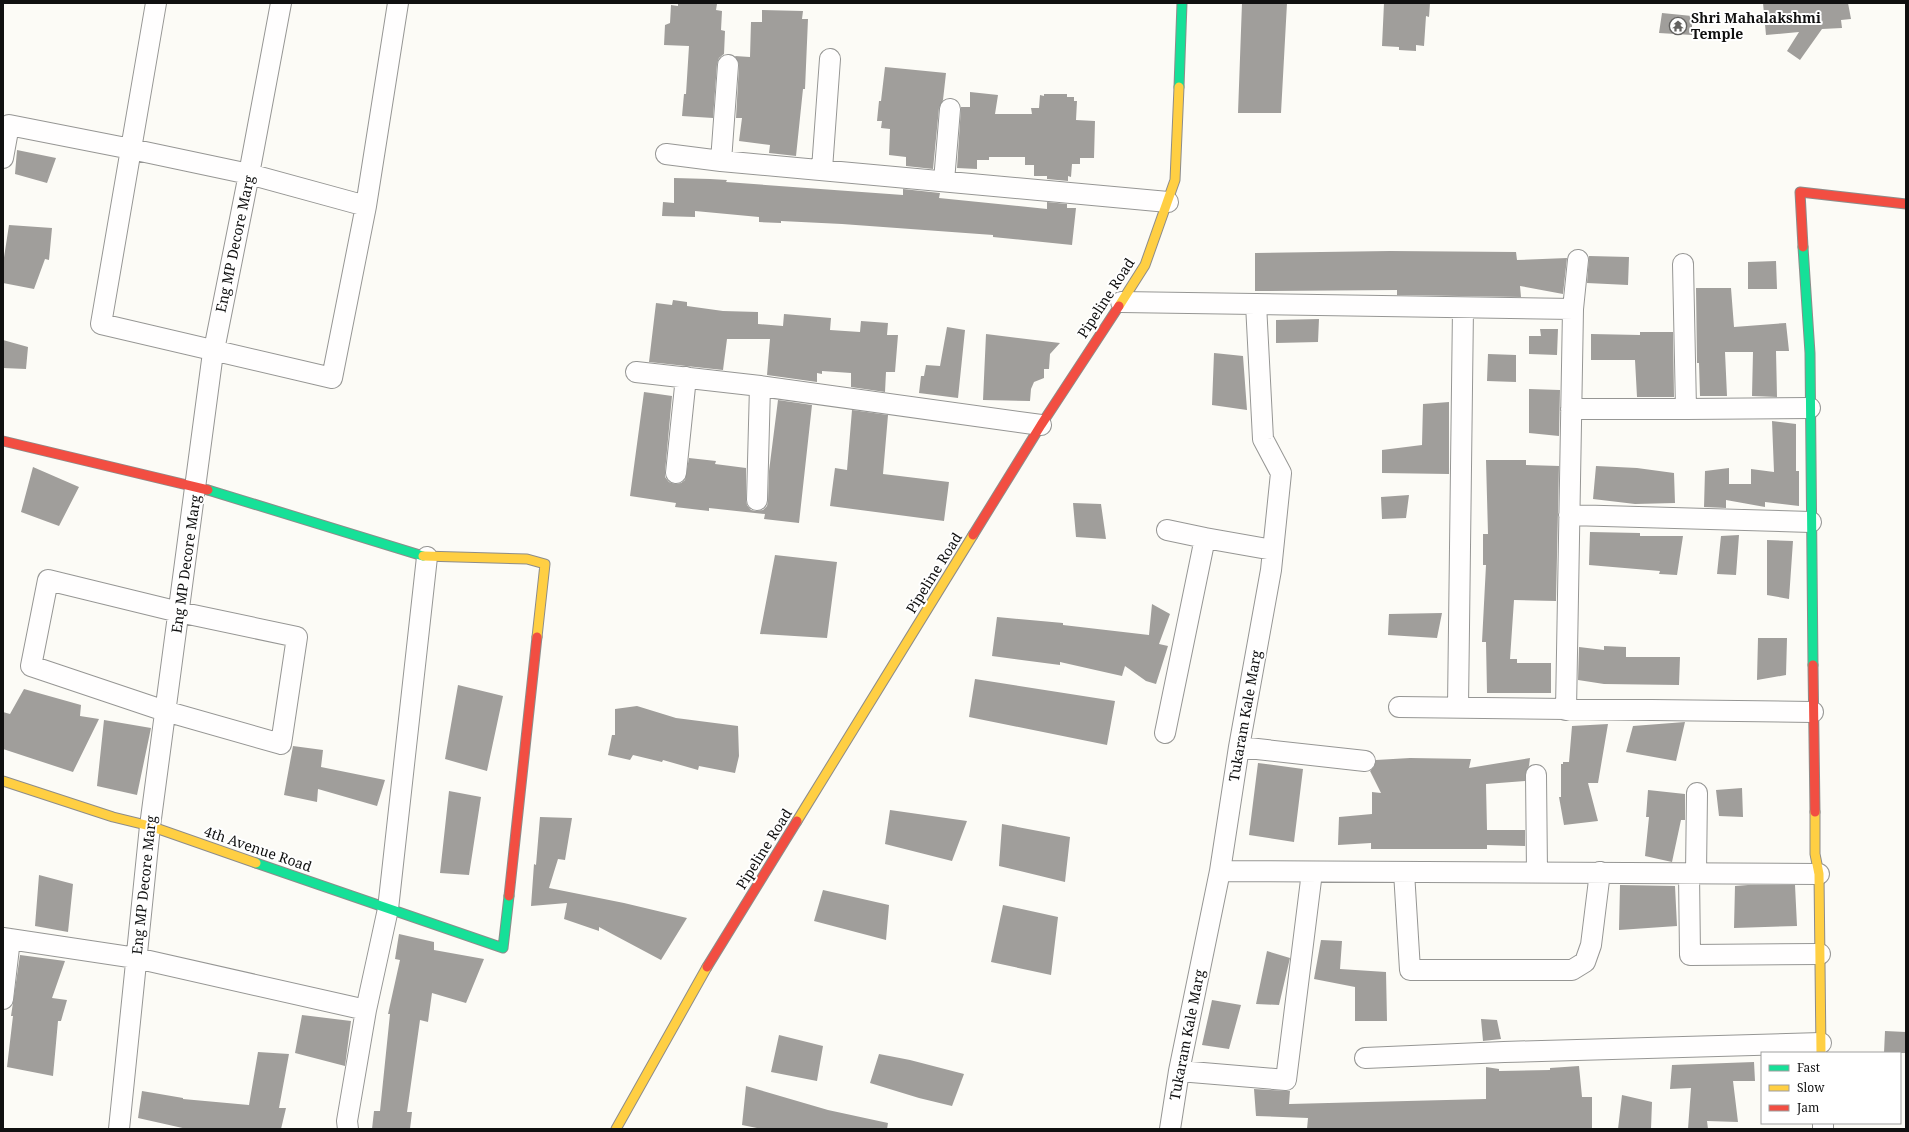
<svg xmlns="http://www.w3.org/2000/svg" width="1909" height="1132" viewBox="0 0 1909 1132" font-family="'Noto Serif',serif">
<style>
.building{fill:#a09e9b}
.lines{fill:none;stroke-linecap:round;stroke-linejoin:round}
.street-casing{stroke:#969694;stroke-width:22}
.fast-casing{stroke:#8d8c8a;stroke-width:11}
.slow-casing{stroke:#8d8c8a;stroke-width:11}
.jam-casing{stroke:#8d8c8a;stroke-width:11}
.street{stroke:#fffefe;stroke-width:20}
.fast{stroke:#16e098;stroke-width:9}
.slow{stroke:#ffcf43;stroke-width:9}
.jam{stroke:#f24e42;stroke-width:9}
.labels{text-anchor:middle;stroke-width:4;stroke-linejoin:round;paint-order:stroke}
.poi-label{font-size:14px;font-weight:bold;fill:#101010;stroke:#fff;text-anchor:start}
.street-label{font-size:14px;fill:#101010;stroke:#fff}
</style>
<rect width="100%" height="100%" fill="#fcfbf6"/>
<path class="building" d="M678 3 717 4 716 10 722 11 721 30 725 31 724 54 719 58 717 64 713 118 682 116 684 94H686L689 46 664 45 665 25 670 23 671 5 678 6Z
M1242 3H1287L1281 113H1238Z
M1384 3H1430L1429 17 1426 16 1424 46 1416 45V51L1399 50V47L1382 46Z
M1763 3H1848L1851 19 1841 20 1842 28 1822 29 1800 60 1787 51 1799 32 1766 35Z
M762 10 803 11 802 19H808L805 89H803L796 156 769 153 770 145 739 141 742 118H736L739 65 735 56 750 57 751 22H762Z
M1662 13 1692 16V35L1659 33Z
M885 67 946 73 943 100 939 108 933 169 906 166V157L889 155 890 129 881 128 882 121H877L879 101H881Z
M970 92 998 95 995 114H1032L1031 108H1039L1040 95 1044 96V94H1067V97H1074V101H1077L1076 120 1095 121 1094 158H1080V164H1072L1071 177 1068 176V181L1047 179V176H1034V165H1025V157H989V160H977V169L957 168 961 107H970Z
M17 150 56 158 47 183 15 174Z
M674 178 710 179 727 180 726 182 903 195V189L940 193 939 198 1047 209V202L1067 204V208H1076L1072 245 993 237V235L842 224 781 221V223L759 222V217L695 211V217L662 216 663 202 674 203Z
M9 225 52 228 49 260 45 259 34 289 3 283V264Z
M1390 251 1516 252 1517 260 1567 258 1563 294 1520 286 1521 297 1397 295V290L1255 291V253Z
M1589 256 1629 257 1628 285 1587 283Z
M1776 261 1777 289H1748V262Z
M1696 288H1731L1734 327 1786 323 1789 351H1776L1777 397 1752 396 1753 352H1725L1727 396H1700L1699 363H1697Z
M673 300 687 302V306L723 311 758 312V324L783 326 784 314 831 318 830 330 860 332 861 321 888 323 887 335H898L895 372H886L885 392 851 387V373L822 371V374L817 373V382L767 375 770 339H727L723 370 649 362 656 303 672 305Z
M1319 319 1318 342 1276 343V320Z
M947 327 965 330 958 398 919 393 921 376H924L926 365 940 366Z
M1540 329H1558L1557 355 1529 354V336H1541Z
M1640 332H1673L1674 397H1637L1635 360H1591V334L1640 335Z
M986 334 1060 343 1050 354 1049 369H1044V378L1034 382 1031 389 1030 401 983 400Z
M3 340 28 347 26 369 3 368Z
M1214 353 1243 356 1247 410 1212 405Z
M1488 354 1516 355V382L1487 381Z
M1529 389 1560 390 1559 436 1529 433Z
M644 392 672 396 665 472V477L669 482 675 484 681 483 685 480 689 458 716 461 715 464 746 468V500L747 505 751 510 756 511 763 510 767 506 768 501 769 471 778 400 812 405 799 523 764 519 765 514 709 508V511L675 507 676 503 630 496Z
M1449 402V474L1382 473V450L1422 445 1423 404Z
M852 410 888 415 883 474 949 482 944 521 830 506 835 468 847 470Z
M1772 421 1796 424V471H1799V506L1765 502V507L1726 500V508L1704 507 1705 471 1729 468V484H1751V469L1774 472Z
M1486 460H1526V465L1559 466 1556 601 1514 600 1510 659H1517V663H1551V693H1487L1486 642H1482L1486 565H1483V534H1488Z
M1596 466 1637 468 1674 473 1675 503 1635 504 1593 499Z
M33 467 79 487 59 526 21 512Z
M1409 495 1406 518 1382 519 1381 497Z
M1073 503 1101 504 1106 539 1076 537Z
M1590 532 1640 533V536H1683L1677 575 1659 574 1660 571 1589 565Z
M1739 535 1736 575 1717 574 1721 536Z
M1767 540 1793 541 1789 599 1767 595Z
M775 555 837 562 827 638 760 634Z
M1152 604 1170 614 1159 644 1168 646 1156 684 1146 681 1125 666 1122 676 1060 662V665L992 656 997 617 1063 623V625L1149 635Z
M1442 613 1437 638 1388 635 1389 614Z
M1758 638H1787L1786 675 1757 680Z
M1604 646 1626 647V657H1680L1679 685 1604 684 1578 680 1579 647 1604 650Z
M975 679 1115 701 1107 745 969 717Z
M458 685 503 696 487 771 445 759Z
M24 689 81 705 80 716 99 719 73 772 3 749V712L10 714Z
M637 706 676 718 738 726 739 756 735 773 699 766 698 770 663 760 662 762 633 755 630 760 608 755 612 735H615V709Z
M104 720 151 728 137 795 97 786Z
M1685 722 1676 761 1626 752 1633 726Z
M1608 724 1598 783H1588L1598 821 1564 825 1559 797H1561V764H1563V762H1569L1572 726Z
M293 746 323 750 321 767 385 780 377 806 318 789 317 802 284 795Z
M1410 758 1471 759 1469 768 1530 758 1529 766 1525 775V781L1486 784 1487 830H1525V846L1487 845V849H1371V843L1338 845 1339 817 1372 814V792L1381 793 1370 771 1374 767 1376 760Z
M1258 763 1303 769 1294 842 1249 835Z
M1742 788 1743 817 1719 816 1716 790Z
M1648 790 1685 794V820H1681L1672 862 1645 856 1649 817H1646Z
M449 791 481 797 469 875 440 873Z
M890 810 967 821 952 861 885 844Z
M540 817 572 818 565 860 558 859 549 888 624 903 687 918 661 960 599 927V931L564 919 567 903 531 906 534 864 536 865Z
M1002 824 1070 837 1065 882 999 866Z
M39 875 73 884 68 932 35 926Z
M1620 885 1675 886 1677 926 1619 930Z
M1748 885H1795L1797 926 1734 928 1735 886Z
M823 890 889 905 886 940 814 921Z
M1003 905 1058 917 1051 975 991 962Z
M399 934 434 942V950L484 959 466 1003 432 993 428 1022 420 1020 407 1112H412L410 1129H372L374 1111H380L390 1014H388L400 960 395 959Z
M1321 940 1342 941 1340 969 1386 972 1387 1021H1355V987L1314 979Z
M1267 951 1290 958 1279 1005 1256 1004Z
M20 955 65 961 52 998 67 1000 61 1021H58L53 1076 7 1067 13 1016H11Z
M1212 1000 1241 1005 1229 1049 1202 1045Z
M302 1015 351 1021 345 1066 295 1053Z
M1481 1019 1497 1020 1501 1039 1483 1041Z
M1885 1031 1906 1032V1053H1884Z
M779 1035 823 1046 817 1081 771 1072Z
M258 1052 289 1054 279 1108H286L281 1129H187L138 1118 142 1091 183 1098V1099L249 1105Z
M879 1054 910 1060 964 1074 952 1106 919 1098 870 1083Z
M1754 1062 1755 1081H1733L1738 1122 1707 1121 1708 1129H1688L1691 1088 1670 1089 1672 1065Z
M1579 1066 1582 1097H1592V1129H1307L1308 1118 1256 1116 1254 1089 1290 1091 1289 1104 1486 1099V1067L1499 1069V1071L1550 1070V1068Z
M746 1086 828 1110 888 1123 887 1129H762L742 1125Z
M1622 1095 1652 1102 1651 1129H1618Z"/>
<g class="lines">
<defs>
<path id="street" d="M156 3 101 324 332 378 366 206 398 3
M666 154 721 161 1168 202
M3 158 9 125 131 149 249 174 366 206
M721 161 728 65
M822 169 830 59
M944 181 950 109
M1683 264 1686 409 1810 408
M1121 302 1573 309
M636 372 760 386 1041 425
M1571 409H1686
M676 473 686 377
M757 500 760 386
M1569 515 1811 522
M1167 530 1205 538
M48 580 179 612 297 637 281 744 165 711 31 666Z
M1399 707 1813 712
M1458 707 1463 308
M1566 710 1573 309 1578 260
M1165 733 1205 538 1273 550
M1239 747 1365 761
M1536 775 1537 872
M1220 871 1819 874
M1404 872 1410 970H1572L1585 962 1591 945 1600 872
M1689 873 1690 955 1820 954
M1696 873 1697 793
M3 938 136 958 366 1010
M3 999 10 939
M1365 1058 1504 1052 1821 1043
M1179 1071 1286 1080 1312 872
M1823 1123V1129
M119 1129 150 826 212 360 249 174 281 3
M348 1129 347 1121 366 1010 388 909 427 557
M1170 1129 1179 1071 1220 871 1239 747 1271 570 1281 473 1263 439 1256 304"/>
<path id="fast" d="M1179 87 1182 3
M1803 247 1810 353 1813 665
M208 490 423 556
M256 863 503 948 509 896"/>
<path id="slow" d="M1119 306 1145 265 1175 180 1179 87
M423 556 527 559 545 564 537 637
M3 781 113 817 150 826 256 863
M1815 812V854L1819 874 1821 1053
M797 821 973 535
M616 1129 707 967"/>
<path id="jam" d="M1803 247 1800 192 1906 204
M3 441 208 490
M973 535 1041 425 1119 306
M1813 665 1815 812
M509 896 537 637
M707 967 797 821"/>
</defs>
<use href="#street" class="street-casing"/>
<use href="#fast" class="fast-casing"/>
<use href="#slow" class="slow-casing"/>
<use href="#jam" class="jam-casing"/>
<use href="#street" class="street"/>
<use href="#fast" class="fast"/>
<use href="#slow" class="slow"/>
<use href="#jam" class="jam"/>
</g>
<defs>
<symbol id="temple-ring" viewBox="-11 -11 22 22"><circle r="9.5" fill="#fff" stroke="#636260" stroke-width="1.5"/><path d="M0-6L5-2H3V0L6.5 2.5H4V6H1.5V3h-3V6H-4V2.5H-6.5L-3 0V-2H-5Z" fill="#636260"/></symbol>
</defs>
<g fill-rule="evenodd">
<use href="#temple-ring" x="1668" y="16" width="20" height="20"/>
</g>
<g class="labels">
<g class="poi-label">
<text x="1691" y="23">Shri Mahalakshmi<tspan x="1691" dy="16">Temple</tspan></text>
</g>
<g class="street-label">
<text transform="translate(235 244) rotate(-78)" y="5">Eng MP Decore Marg</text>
<text transform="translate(1106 298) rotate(-57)" y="5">Pipeline Road</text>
<text transform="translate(186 564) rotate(-82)" y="5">Eng MP Decore Marg</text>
<text transform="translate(934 573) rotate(-58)" y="5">Pipeline Road</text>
<text transform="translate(1245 716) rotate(-80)" y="5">Tukaram Kale Marg</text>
<text transform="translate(258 849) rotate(19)" y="5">4th Avenue Road</text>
<text transform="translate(764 849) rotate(-58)" y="5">Pipeline Road</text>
<text transform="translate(144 885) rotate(-84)" y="5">Eng MP Decore Marg</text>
<text transform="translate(1187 1035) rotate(-79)" y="5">Tukaram Kale Marg</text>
</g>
</g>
<rect width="1909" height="1132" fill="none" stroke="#101010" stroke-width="8"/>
<rect x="1761" y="1052" width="140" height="72" fill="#ffffff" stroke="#9f9f9f"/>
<rect x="1769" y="1065" width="20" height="6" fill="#16e098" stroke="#9f9f9f"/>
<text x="1797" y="1072" font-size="12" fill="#101010">Fast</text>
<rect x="1769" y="1085" width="20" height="6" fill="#ffcf43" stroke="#9f9f9f"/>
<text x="1797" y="1092" font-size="12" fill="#101010">Slow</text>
<rect x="1769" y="1105" width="20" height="6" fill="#f24e42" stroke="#9f9f9f"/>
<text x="1797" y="1112" font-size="12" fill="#101010">Jam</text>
</svg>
